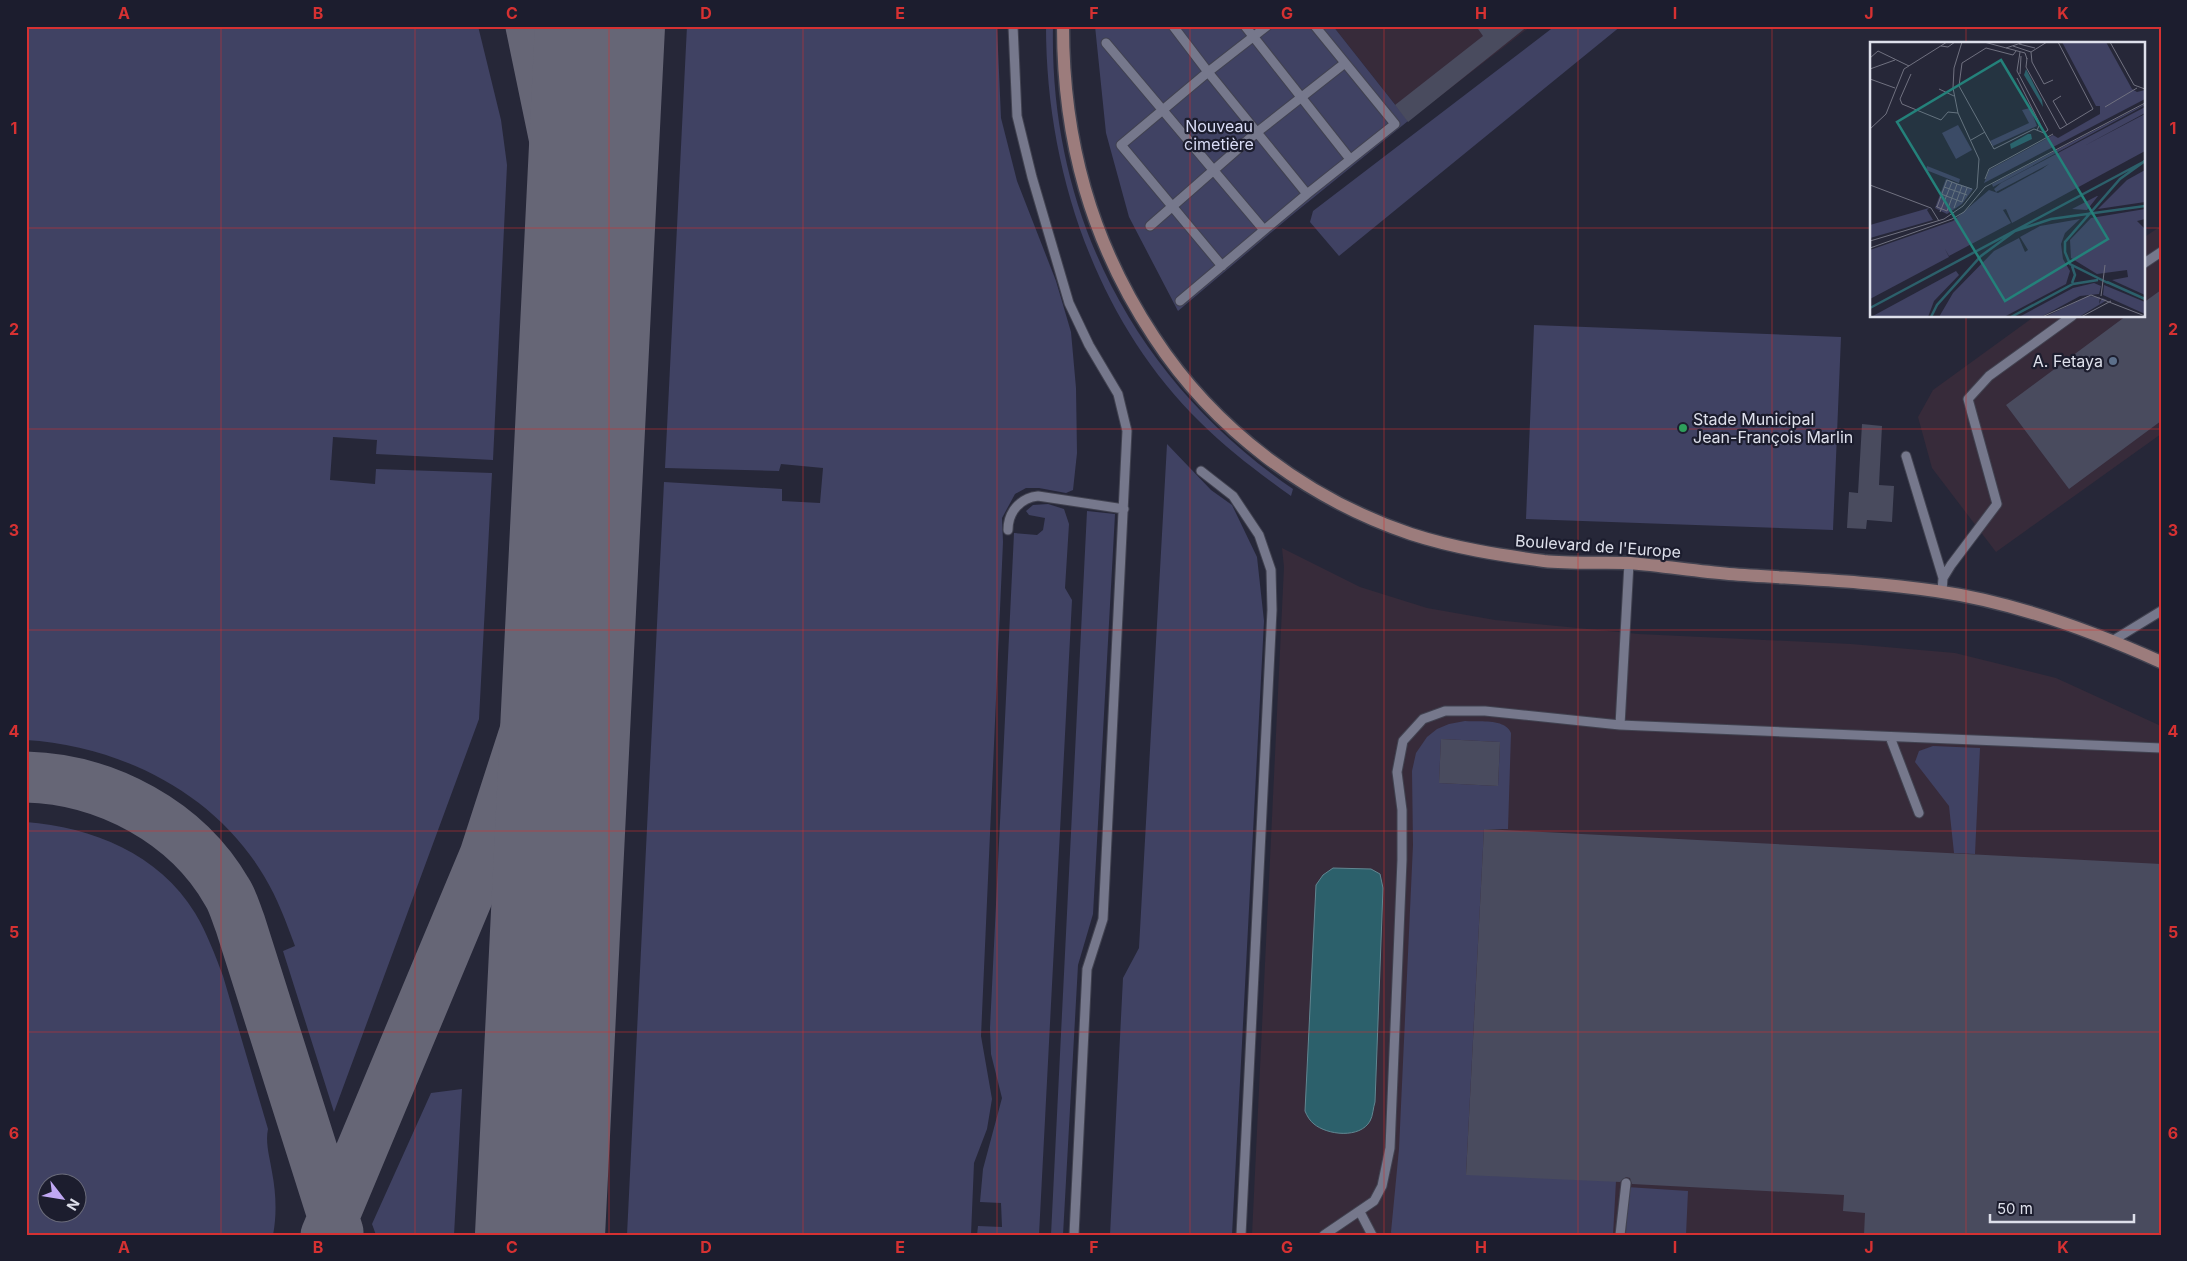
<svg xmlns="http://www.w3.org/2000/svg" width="2187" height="1261" viewBox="0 0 2187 1261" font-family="Inter,sans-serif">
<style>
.industrial{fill:#372b3a}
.green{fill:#404263;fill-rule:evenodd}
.water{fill:#2c606b;stroke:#618691}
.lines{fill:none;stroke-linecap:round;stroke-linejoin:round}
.taxiway{stroke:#666676;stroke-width:51}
.runway{stroke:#666676;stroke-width:130}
.building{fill:#494b5e}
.lane-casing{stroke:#414250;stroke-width:11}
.secondary-casing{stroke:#414250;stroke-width:15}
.lane{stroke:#76788c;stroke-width:9}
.secondary{stroke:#9c7c7c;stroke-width:12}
.grid{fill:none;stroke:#d63132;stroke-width:1;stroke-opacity:0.55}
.service-dot{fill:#5c6f8a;stroke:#1c1d2e;stroke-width:2}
.leisure-dot{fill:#2e9e5b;stroke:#1c1d2e;stroke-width:2}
.labels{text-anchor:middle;stroke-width:4.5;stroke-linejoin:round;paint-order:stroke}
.park-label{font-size:16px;fill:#daddf7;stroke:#1c1d2e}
.poi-label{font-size:16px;fill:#dee0eb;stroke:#1c1d2e;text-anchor:end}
.street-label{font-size:16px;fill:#dee0eb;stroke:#1c1d2e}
.inset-river{fill:none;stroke:#2c606b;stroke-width:2.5}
.inset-road{fill:none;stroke:#707180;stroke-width:1}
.view{fill:#24817a;fill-opacity:0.15;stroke:#24817a;stroke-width:2.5}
.inset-edge{fill:none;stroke:#dee0eb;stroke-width:2.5}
.neatline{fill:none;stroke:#d63132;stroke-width:2}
.grid-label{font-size:16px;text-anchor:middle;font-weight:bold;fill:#d63132}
</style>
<rect width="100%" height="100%" fill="#262738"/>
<path class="industrial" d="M1333 26H1531L1408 121Z
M2161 226V434L1996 552 1932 468 1918 417 1933 390 2035 316H2143V238Z
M1282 548 1360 587 1427 608 1495 620 1639 634 1851 644 1955 653 2056 678 2161 726V1235H1252L1284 567Z"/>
<path class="green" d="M26 26H478L501 120 507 165 493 460 376 454 377 440 333 437 330 480 375 484 376 469 492 473 479 719 334 1112 283 951 295 946C286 922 278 899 264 876 215 793 121 746 26 740Z
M687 26H997L1001 118 1017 181 1056 281 1071 332 1076 388 1077 453 1073 490 1066 493 1039 488H1026L1015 494 1002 518 1003 542 981 1036 992 1099 987 1129 974 1163 971 1235H627L664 482 782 489V501L820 503 823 468 781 464 779 471 665 468Z
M1046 26H1053C1049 217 1137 382 1293 489L1291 496C1259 473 1228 450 1200 422 1096 320 1046 170 1046 26Z
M1095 26H1333L1408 121 1292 215 1178 311 1129 217 1106 133Z
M1555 26H1621L1339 256 1310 222 1313 211Z
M1534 325 1841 337 1833 530 1526 519Z
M1167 444 1211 490 1232 505 1257 557 1264 621 1232 1235H1110L1123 978 1139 948Z
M1048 504 1064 509 1069 524 1065 588 1072 600 1039 1235H977L978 1226 1002 1227 1001 1203 980 1202 983 1169 1002 1098 991 1054 990 1028 1014 533 1037 535 1043 530 1045 518 1029 515 1026 511 1033 505Z
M1087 511 1115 514 1093 914 1078 965 1063 1235H1051Z
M1465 721C1479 722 1505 718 1511 733L1508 829H1484L1466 1174 1616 1181 1613 1235H1392L1391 1232 1399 1149 1413 845 1412 771 1416 753 1427 737 1437 729 1449 724ZM1441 739 1500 742 1498 786 1439 783Z
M1933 746 1980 748 1975 854 1954 853 1949 806 1915 762 1919 751Z
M26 822C92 827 159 854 195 913 207 933 215 955 223 976L268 1129C265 1143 270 1158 272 1172 276 1193 277 1214 273 1235H26ZM48 1184H78V1214H48Z
M462 1089 454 1235H376L372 1224 431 1093Z
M1627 1187 1688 1191 1686 1235H1626Z"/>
<path class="water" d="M1333 868 1371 869 1380 874 1383 888 1375 1102C1373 1108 1373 1116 1370 1121 1360 1139 1327 1135 1314 1124 1310 1121 1307 1116 1305 1111L1316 885 1323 875Z"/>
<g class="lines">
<path class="taxiway" d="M26 777C106 779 187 822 227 892 233 901 236 913 240 923L338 1232
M326 1235 485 855 531 713 560 579 578 464 572 280 558 156 531 26"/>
<path class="runway" d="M540 1235 600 26"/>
</g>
<path class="building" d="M1476 26H1528L1408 122 1395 105 1483 36Z
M2161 290V421L2069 489 2006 405 2126 316H2143V303Z
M1862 424 1882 426 1879 485 1894 486 1892 522 1867 520 1866 529 1847 528 1849 492 1858 493Z
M1441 739 1500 742 1498 786 1439 783Z
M1484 829 2161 864V1235H1864L1865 1213 1843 1211 1844 1195 1632 1184 1630 1178 1626 1177 1620 1182 1466 1175Z"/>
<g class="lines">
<defs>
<path id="lane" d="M1013 26 1017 116 1032 177 1069 303 1089 345 1118 394 1127 431 1103 919 1087 969 1074 1235
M1173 26 1208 72 1307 194 1395 124 1315 26
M1245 26 1350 159
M1106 43 1264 230
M1150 226 1256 133 1345 63
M2143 264 2161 252
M1222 266 1121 145 1208 72 1267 26
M1180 301 1307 194
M1906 456 1943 578
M1201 471 1233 496 1259 535 1271 570 1272 610 1241 1235
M1008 530C1008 512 1020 498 1038 496L1124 509
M1942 591 1943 578 1951 565 1997 504 1968 399 1989 376 2072 316
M2112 641 2161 611
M1620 725 1629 563
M1890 737 1919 813
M1360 1212 1372 1235
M1324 1235 1374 1201 1382 1186 1390 1148 1402 860V810L1397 772 1403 741 1423 719 1445 711H1485L1620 725 2161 748
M1620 1235 1626 1183"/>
<path id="secondary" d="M1063 26C1063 140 1091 242 1154 337 1214 429 1307 499 1411 534 1454 548 1499 555 1544 561 1572 564 1601 562 1630 563 1663 566 1696 571 1729 574 1799 579 1867 581 1936 591 2014 602 2090 630 2161 662"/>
</defs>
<use href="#lane" class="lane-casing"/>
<use href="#secondary" class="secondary-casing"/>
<use href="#lane" class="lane"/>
<use href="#secondary" class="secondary"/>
</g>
<path class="grid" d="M221 26V1235M415 26V1235M609 26V1235M803 26V1235M997 26V1235M1190 26V1235M1384 26V1235M1578 26V1235M1772 26V1235M1966 26V44M26 228H1871M2143 228H2161M1966 316V1235M26 429H2161M26 630H2161M26 831H2161M26 1032H2161"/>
<circle class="service-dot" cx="2113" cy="361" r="5"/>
<circle class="leisure-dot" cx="1683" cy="428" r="5"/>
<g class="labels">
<g class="park-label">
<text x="1219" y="132">Nouveau<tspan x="1219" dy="18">cimetière</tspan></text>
</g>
<g class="poi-label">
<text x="2103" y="367">A. Fetaya</text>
<text x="1693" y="425" text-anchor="start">Stade Municipal<tspan x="1693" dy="18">Jean-François Marlin</tspan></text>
</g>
<g class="street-label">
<text transform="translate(1598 546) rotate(4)" y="6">Boulevard de l'Europe</text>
</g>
</g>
<g transform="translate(1870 42)">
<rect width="275" height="275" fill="#262738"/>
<path d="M192 0H236L262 47 267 50 275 48V57L114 141 119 128 183 93 188 96 230 72V64H226ZM275 62V63L123 145 122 142ZM275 65V71L214 104 275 72V109L142 181 136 167 133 168 141 181 79 214 75 207 79 215 0 257V208L83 179 119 148 128 151 172 127 179 122 126 150 124 147 131 141ZM160 66 167 84 123 104 120 99 159 81 152 68ZM88 83 102 108 86 117 72 91ZM57 124 90 137 89 141 56 128ZM275 128V160L228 167 257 138ZM76 137 103 147 92 162 77 172 65 166ZM228 154 217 168 202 167 227 154ZM59 166 57 168 63 178 0 196V183ZM275 167V177L267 179 275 187V253L242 238 258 235 257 228 227 232 201 216 200 198 221 176ZM210 177 195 191 191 202 193 217 200 229 196 242 134 275H69L83 251 124 209 149 196 155 210 158 208 150 195 170 184ZM86 229 89 233 64 259 58 275H1ZM224 241 231 244 229 252 210 254 171 275H149L203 246ZM234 243 275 260V272L233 253ZM218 254 230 255 229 262 232 256 237 258 209 275H175Z" fill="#404263"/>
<path d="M156 27 172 58 173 65 154 33ZM158 92H161L162 97 141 107 140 102Z" fill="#2c606b"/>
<path class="inset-river" d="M237 240 275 257M202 241 205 233 202 224M238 241 200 222 195 210V200L250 137 275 119M0 266 275 119M61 275 67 263 111 214 145 189 181 177 275 164M141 275 203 242 228 238"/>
<path class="inset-road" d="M114 0 155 11 157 17M240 0 264 43 275 47M149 2 165 6M71 4 78 5 85 0M143 4 161 10M136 6 154 0M146 9 143 13 116 6 92 21 89 44 124 107 164 87 174 91 178 88 147 29 150 10M161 10 162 20 174 42 183 38M161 10 177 0M0 16 8 9 39 24M157 16 156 25 190 87 223 67 188 0M0 27 25 18M41 32 30 57 32 62 71 78 78 70 88 71M150 32 151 14M147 36 170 82 167 88M0 37 25 46M69 47 84 54M191 54 183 59 197 83M235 65 267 46M0 87 16 72 34 27 77 0M101 98 115 90M115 137 119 127 183 92M87 142 102 147M0 143 61 166 69 179M74 145 97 153M71 152 92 160 97 146M66 164 67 165 77 169 87 142 77 138 67 165M84 166 92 144M70 170 82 140M0 199 74 177 93 164 107 146 109 117 88 71 83 46 84 26 92 0M0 206 82 177 94 170 115 145 275 61M231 254 235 223M172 275 221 253 275 274M211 275 241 259"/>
<path class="view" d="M131 18 238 197 135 259 27 80Z"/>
<rect width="275" height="275" class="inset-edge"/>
</g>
<rect width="2187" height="1261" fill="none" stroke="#1c1d2e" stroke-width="55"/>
<g transform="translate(62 1198) rotate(121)"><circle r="24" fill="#1c1d2e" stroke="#6a6b7a"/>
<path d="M0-4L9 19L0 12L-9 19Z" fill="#c0a8f3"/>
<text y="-8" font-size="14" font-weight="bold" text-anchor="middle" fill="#dee0eb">N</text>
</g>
<path d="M1990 1214v8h144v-8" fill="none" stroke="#dee0eb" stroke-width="2.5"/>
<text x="1997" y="1214" font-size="15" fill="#dee0eb" stroke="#1c1d2e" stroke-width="4" paint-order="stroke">50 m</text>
<rect x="28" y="28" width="2132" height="1206" class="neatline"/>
<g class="grid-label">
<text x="124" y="19">A</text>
<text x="318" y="19">B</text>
<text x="512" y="19">C</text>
<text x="706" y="19">D</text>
<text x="900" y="19">E</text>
<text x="1094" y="19">F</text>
<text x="1287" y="19">G</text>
<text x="1481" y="19">H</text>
<text x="1675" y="19">I</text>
<text x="1869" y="19">J</text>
<text x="2063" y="19">K</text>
<text x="14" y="134">1</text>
<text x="2173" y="134">1</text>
<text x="14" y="335">2</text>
<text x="2173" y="335">2</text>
<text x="14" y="536">3</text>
<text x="2173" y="536">3</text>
<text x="14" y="737">4</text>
<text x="2173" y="737">4</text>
<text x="14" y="938">5</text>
<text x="2173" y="938">5</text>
<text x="14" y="1139">6</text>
<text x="2173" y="1139">6</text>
<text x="124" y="1253">A</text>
<text x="318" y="1253">B</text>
<text x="512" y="1253">C</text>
<text x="706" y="1253">D</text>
<text x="900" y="1253">E</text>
<text x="1094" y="1253">F</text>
<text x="1287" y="1253">G</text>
<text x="1481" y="1253">H</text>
<text x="1675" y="1253">I</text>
<text x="1869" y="1253">J</text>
<text x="2063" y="1253">K</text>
</g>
</svg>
